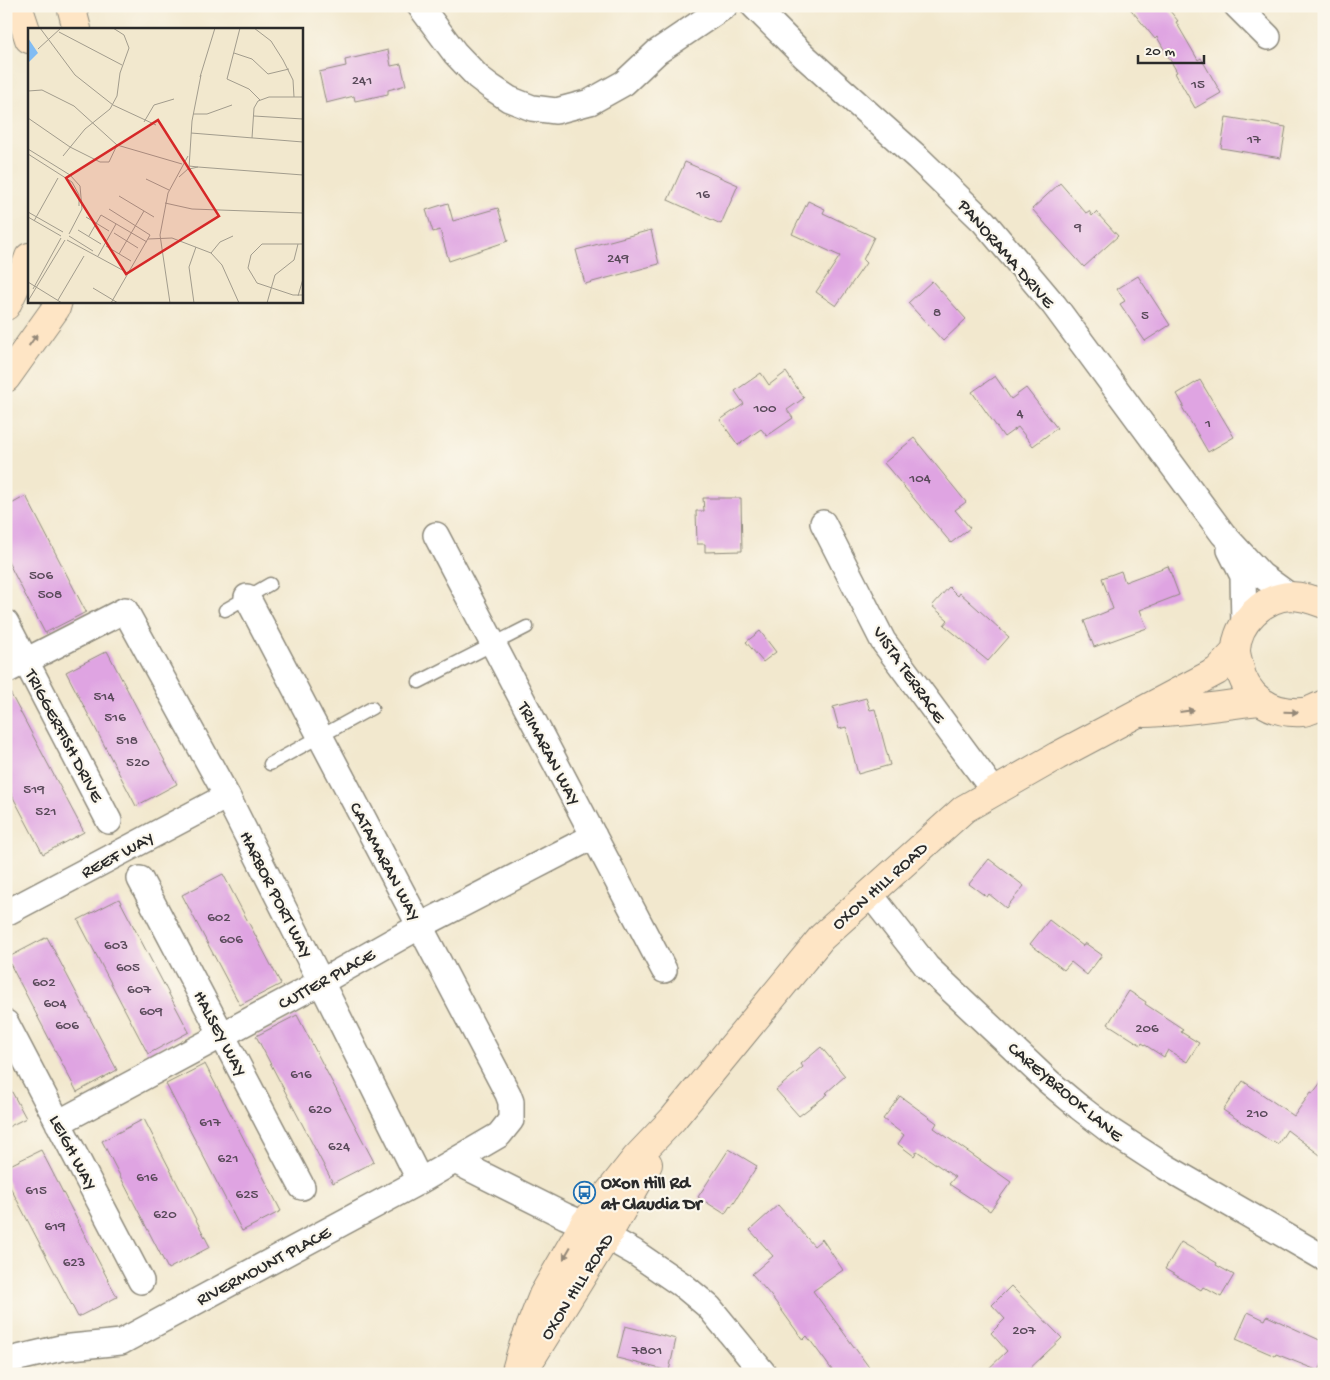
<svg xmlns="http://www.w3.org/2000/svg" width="1330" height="1380" viewBox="0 0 1330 1380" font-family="'Gochi Hand',sans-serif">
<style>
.building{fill:#dfa4e2}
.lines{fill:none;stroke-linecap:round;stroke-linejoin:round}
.lane-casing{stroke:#8e8a7c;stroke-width:15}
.street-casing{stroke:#8e8a7c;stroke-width:28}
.secondary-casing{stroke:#8e8a7c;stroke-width:30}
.lane{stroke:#fff;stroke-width:12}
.street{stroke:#fff;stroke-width:25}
.secondary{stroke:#fee5c5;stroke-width:28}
.oneway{fill:#948878}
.labels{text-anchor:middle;stroke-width:4.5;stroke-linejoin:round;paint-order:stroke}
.number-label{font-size:15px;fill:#584959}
.street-label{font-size:18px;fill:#2b2b2b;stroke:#fbf7ec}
.poi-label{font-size:18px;font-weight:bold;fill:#2b2b2b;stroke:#fbf7ec;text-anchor:start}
.inset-road{fill:none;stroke:#a29c8d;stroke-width:1}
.view{fill:#d62828;fill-opacity:0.15;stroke:#d62828;stroke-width:2.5}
.inset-edge{fill:none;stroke:#2b2b2b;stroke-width:2.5}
</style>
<rect width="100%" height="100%" fill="#fbf7ec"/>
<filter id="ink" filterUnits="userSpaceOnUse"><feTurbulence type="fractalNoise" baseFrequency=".02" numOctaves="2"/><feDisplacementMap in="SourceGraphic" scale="10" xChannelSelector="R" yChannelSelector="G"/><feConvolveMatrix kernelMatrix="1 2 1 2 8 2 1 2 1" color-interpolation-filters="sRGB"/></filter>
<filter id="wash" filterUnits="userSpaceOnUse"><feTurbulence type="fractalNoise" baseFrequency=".0096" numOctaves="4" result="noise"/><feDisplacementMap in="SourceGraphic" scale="20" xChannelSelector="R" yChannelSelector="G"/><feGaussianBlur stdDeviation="1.12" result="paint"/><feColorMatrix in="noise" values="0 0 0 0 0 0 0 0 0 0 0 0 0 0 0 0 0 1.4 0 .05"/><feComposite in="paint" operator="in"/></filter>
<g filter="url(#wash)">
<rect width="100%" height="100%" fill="#f2e8ce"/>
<g id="blocks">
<path class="building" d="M1128 6H1166L1178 21 1176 22 1198 60 1201 58 1221 93 1195 108 1175 73 1177 72 1157 37 1155 39Z
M388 50 391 66 401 64 406 85 388 90V94L355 101 354 96 326 103 319 72 346 66 345 60Z
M1226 117 1286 127 1281 158 1221 148Z
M685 162 738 185 721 224 668 200Z
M1060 183 1086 213 1089 211 1092 216 1096 212 1118 236 1084 267 1032 209Z
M808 201 825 209 823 213 874 237 863 260 866 263 836 306 816 292 840 256 792 234Z
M448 203 453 221 498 208 508 241 449 261 440 230 433 232 426 210Z
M651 230 659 264 585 284 576 250Z
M1138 276 1170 325 1145 341 1120 304 1125 301 1117 289Z
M932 281 966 319 943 341 908 303Z
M786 372 804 398 787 410 793 418 767 436 761 429 738 445 720 420 744 404 735 391 761 373 769 385Z
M995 376 1011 399 1026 388 1057 428 1033 446 1018 427 1004 437 972 392Z
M1200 380 1234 437 1208 452 1182 407 1184 406 1177 394Z
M914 438 966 502 955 510 970 528 951 543 884 463Z
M26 496 86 612 45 633 6 558V507Z
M703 498H741L742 551 705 552V544H697L696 511H704Z
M1168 566 1179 595 1140 610 1147 628 1094 647 1084 621 1113 609 1102 578 1121 571 1125 582Z
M949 587 958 596 960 593 1009 637 988 661 944 625 948 620 932 606Z
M760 631 776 652 763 662 746 642Z
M107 651 177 784 136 806 66 672Z
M6 685 84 832 43 854 6 784Z
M866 698 870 710 875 709 890 765 858 774 846 727 839 729 833 707Z
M989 859 1024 886 1006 908 989 894 987 897 969 884Z
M223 874 281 984 240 1005 182 895Z
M119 899 189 1032 148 1054 78 920Z
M1049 920 1083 946 1085 943 1102 955 1087 975 1071 962 1064 970 1030 944Z
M47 937 117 1070 77 1092 7 958Z
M1129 991 1146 1002 1145 1004 1183 1029 1181 1032 1199 1043 1187 1062 1168 1050 1164 1057 1142 1043 1141 1045 1108 1024Z
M297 1015 374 1162 333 1183 256 1036Z
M821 1047 845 1076 826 1093 828 1094 799 1116 776 1090 803 1067 801 1064Z
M205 1064 281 1211 242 1231 166 1084Z
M1324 1078V1158L1287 1130 1278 1144 1273 1141 1272 1142 1223 1110 1243 1081 1294 1116 1311 1092 1313 1093Z
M6 1081 26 1118 6 1128Z
M900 1096 937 1123 934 1128 1011 1182 990 1211 949 1184 955 1177 917 1151 914 1156 898 1144 904 1135 883 1119Z
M144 1119 210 1247 168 1269 102 1141Z
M729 1149 757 1166 731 1207 730 1206 725 1214 698 1197Z
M41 1150 117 1297 78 1317 6 1179V1167Z
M778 1205 814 1246 822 1239 843 1270 813 1291 874 1374H835L807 1336 803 1340 772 1297 752 1274 773 1256 750 1230Z
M1181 1242 1217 1263 1216 1265 1234 1275 1221 1297 1203 1287 1201 1290 1165 1269Z
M1011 1286 1062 1338 1024 1374H983L1007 1351 991 1333 1005 1319 992 1305Z
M1248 1312 1265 1320 1267 1316 1324 1342V1360L1319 1371 1276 1354 1275 1356 1236 1339Z
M625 1326 676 1339 669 1371 617 1358Z"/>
</g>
</g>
<g filter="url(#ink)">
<use href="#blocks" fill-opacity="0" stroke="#8e8a7c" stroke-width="1"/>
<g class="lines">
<defs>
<path id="lane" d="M225 610 270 584
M419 682 527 627
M270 764 372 708"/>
<path id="street" d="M420 6 455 53 478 77 491 87 509 99 532 108 556 111 590 102 624 83 657 52 725 6
M754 6 804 56 918 158 984 222 1054 305 1223 534 1261 575 1290 596
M1237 6 1268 37
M823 523 883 641 994 791
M436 535 664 970
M1230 550 1243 576 1244 625
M6 623 109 821
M6 671 125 610 227 796 321 982 420 1181
M140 879 302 1187
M870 894 927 967 1049 1082 1079 1107 1109 1130 1166 1167 1324 1258
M6 913 227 796
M6 1023 141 1281
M58 1123 321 982 420 926 594 836
M455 1161 565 1216 584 1224 634 1252 685 1287 709 1307 764 1374
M6 1366 14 1359 61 1348 121 1342 420 1181 499 1135 511 1120V1102L508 1094 247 597"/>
<path id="secondary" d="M18 6 29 39
M71 6 77 29
M6 306 26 265 29 257
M6 378 56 308 58 301
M1324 604C1313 600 1303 596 1291 596 1263 597 1237 623 1236 650 1236 655 1238 661 1239 665 1245 697 1271 714 1302 712 1309 712 1317 707 1324 704
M1145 713C1183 712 1221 705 1260 701
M532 1357 607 1236 648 1164
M515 1374 523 1346 543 1295 584 1224 636 1158 673 1119 822 937 964 809 1057 756 1217 671 1236 651"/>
</defs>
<use href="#lane" class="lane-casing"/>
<use href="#street" class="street-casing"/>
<use href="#secondary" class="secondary-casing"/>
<use href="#lane" class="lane"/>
<use href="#street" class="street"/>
<use href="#secondary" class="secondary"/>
</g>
<defs><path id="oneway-solid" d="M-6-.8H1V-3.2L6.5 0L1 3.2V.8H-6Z" transform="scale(1.25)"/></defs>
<g class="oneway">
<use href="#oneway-solid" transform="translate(33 340) rotate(-55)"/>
<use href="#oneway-solid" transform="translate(1187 711) rotate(-8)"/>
<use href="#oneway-solid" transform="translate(1291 712) rotate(2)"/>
<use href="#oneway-solid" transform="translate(567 1253) rotate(120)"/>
</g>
</g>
<defs>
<symbol id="bus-ring" viewBox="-11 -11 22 22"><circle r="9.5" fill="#fbf7ec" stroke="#1f6fb2" stroke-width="1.5"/><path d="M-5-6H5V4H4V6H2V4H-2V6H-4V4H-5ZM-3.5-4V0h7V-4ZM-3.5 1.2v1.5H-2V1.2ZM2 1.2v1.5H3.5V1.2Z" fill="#1f6fb2"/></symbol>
</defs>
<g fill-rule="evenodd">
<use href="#bus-ring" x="572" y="1180" width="25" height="25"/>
</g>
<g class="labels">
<g class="number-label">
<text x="362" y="84">241</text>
<text x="1198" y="88">15</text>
<text x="1254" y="143">17</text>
<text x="703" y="198">16</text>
<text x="1078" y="231">9</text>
<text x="618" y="262">249</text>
<text x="937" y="316">8</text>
<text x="1145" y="319">5</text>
<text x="765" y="412">100</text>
<text x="1020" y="417">4</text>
<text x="1208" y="427">1</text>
<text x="920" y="482">104</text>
<text x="41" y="579">506</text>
<text x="50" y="598">508</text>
<text x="104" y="700">514</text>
<text x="115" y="721">516</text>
<text x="127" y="744">518</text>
<text x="138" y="766">520</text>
<text x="34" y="793">519</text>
<text x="46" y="815">521</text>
<text x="219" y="921">602</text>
<text x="231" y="943">606</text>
<text x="116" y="949">603</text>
<text x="128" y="971">605</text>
<text x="44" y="986">602</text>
<text x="139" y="993">607</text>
<text x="55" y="1007">604</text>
<text x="151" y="1015">609</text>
<text x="67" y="1029">606</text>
<text x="1147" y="1032">206</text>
<text x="301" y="1078">616</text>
<text x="320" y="1113">620</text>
<text x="1257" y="1117">210</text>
<text x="210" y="1126">617</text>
<text x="339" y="1150">624</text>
<text x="228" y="1162">621</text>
<text x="147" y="1181">616</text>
<text x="36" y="1194">615</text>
<text x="247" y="1198">625</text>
<text x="165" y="1218">620</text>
<text x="55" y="1230">619</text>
<text x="74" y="1266">623</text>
<text x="1024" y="1334">207</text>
<text x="647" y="1354">7801</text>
</g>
<g class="street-label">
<text transform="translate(1007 253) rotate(49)" y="6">PANORAMA DRIVE</text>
<text transform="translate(910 674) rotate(55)" y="6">VISTA TERRACE</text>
<text transform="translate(65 735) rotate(62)" y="6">TRIGGERFISH DRIVE</text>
<text transform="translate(550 753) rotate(62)" y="6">TRIMARAN WAY</text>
<text transform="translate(117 854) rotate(-28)" y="6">REEF WAY</text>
<text transform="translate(386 861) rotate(62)" y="6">CATAMARAN WAY</text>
<text transform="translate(879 885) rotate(-42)" y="6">OXON HILL ROAD</text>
<text transform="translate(277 894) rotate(63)" y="6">HARBOR PORT WAY</text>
<text transform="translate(326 978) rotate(-29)" y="6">CUTTER PLACE</text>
<text transform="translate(221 1033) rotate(62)" y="6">HALSEY WAY</text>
<text transform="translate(1066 1091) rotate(40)" y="6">CAREYBROOK LANE</text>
<text transform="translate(74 1152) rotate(62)" y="6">LEIGH WAY</text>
<text transform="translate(263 1265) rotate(-28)" y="6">RIVERMOUNT PLACE</text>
<text transform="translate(576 1286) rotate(-58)" y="6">OXON HILL ROAD</text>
</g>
<g class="poi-label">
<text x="601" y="1188">Oxon Hill Rd<tspan x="601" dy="21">at Claudia Dr</tspan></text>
</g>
</g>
<g transform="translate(28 28)">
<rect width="275" height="275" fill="#f2e8ce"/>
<path d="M0 10 10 25 0 35Z" fill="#82bcf3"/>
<path class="inset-road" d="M12 0 47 47 85 77 128 97M212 0 199 51 221 61 232 72M226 0 243 13 255 32 265 52 266 69M31 4 94 37M10 21 33 0M206 25 224 31 240 46 261 41M172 49 187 0M0 63 14 62 46 78 89 117 154 136M165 86H179L204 77M226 88 275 91M0 90 42 119 72 134H81L89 117M116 94 126 77 146 71M163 105 275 114M224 110 226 80 230 73 241 69H275M0 121 42 147 52 158 54 181 41 206M0 126 44 154 51 167V178M35 128 57 101 82 81 89 68 92 45 101 20 96 7 85 0M170 139 275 147M161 141 170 139 161 138M151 149 161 140 164 93 173 47M118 151 141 162M91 168 126 189M137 175 164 181 275 185M81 181 122 207 83 275M0 184 35 204M0 189 33 208M58 189 81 203M6 193 30 150M50 202 73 216M86 205 110 220M41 208 65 223M61 208 73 187 119 214M120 211 144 210 183 225 194 237 211 275M39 212 98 244M275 216H234L223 227 220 240 229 255 265 267H275M78 218 103 233M183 225 192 214 205 208M91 226 116 183M70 228 88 196M0 254 34 275M65 260 90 275M5 261 33 210M270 268 275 251M30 272 56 228M0 273 37 212M142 275 132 207 140 165 160 128M166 275 161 239 168 219M239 275 247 247 266 232 270 216"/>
<path class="view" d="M130 92 191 188 98 246 38 150Z"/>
<rect width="275" height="275" class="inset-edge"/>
</g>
<rect width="1330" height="1380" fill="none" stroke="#fbf7ec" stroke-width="25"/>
<path d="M1138 55v8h66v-8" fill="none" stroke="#2b2b2b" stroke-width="2.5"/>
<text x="1145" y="55" font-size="15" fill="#2b2b2b" stroke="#fbf7ec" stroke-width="4" paint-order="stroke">20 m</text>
</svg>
